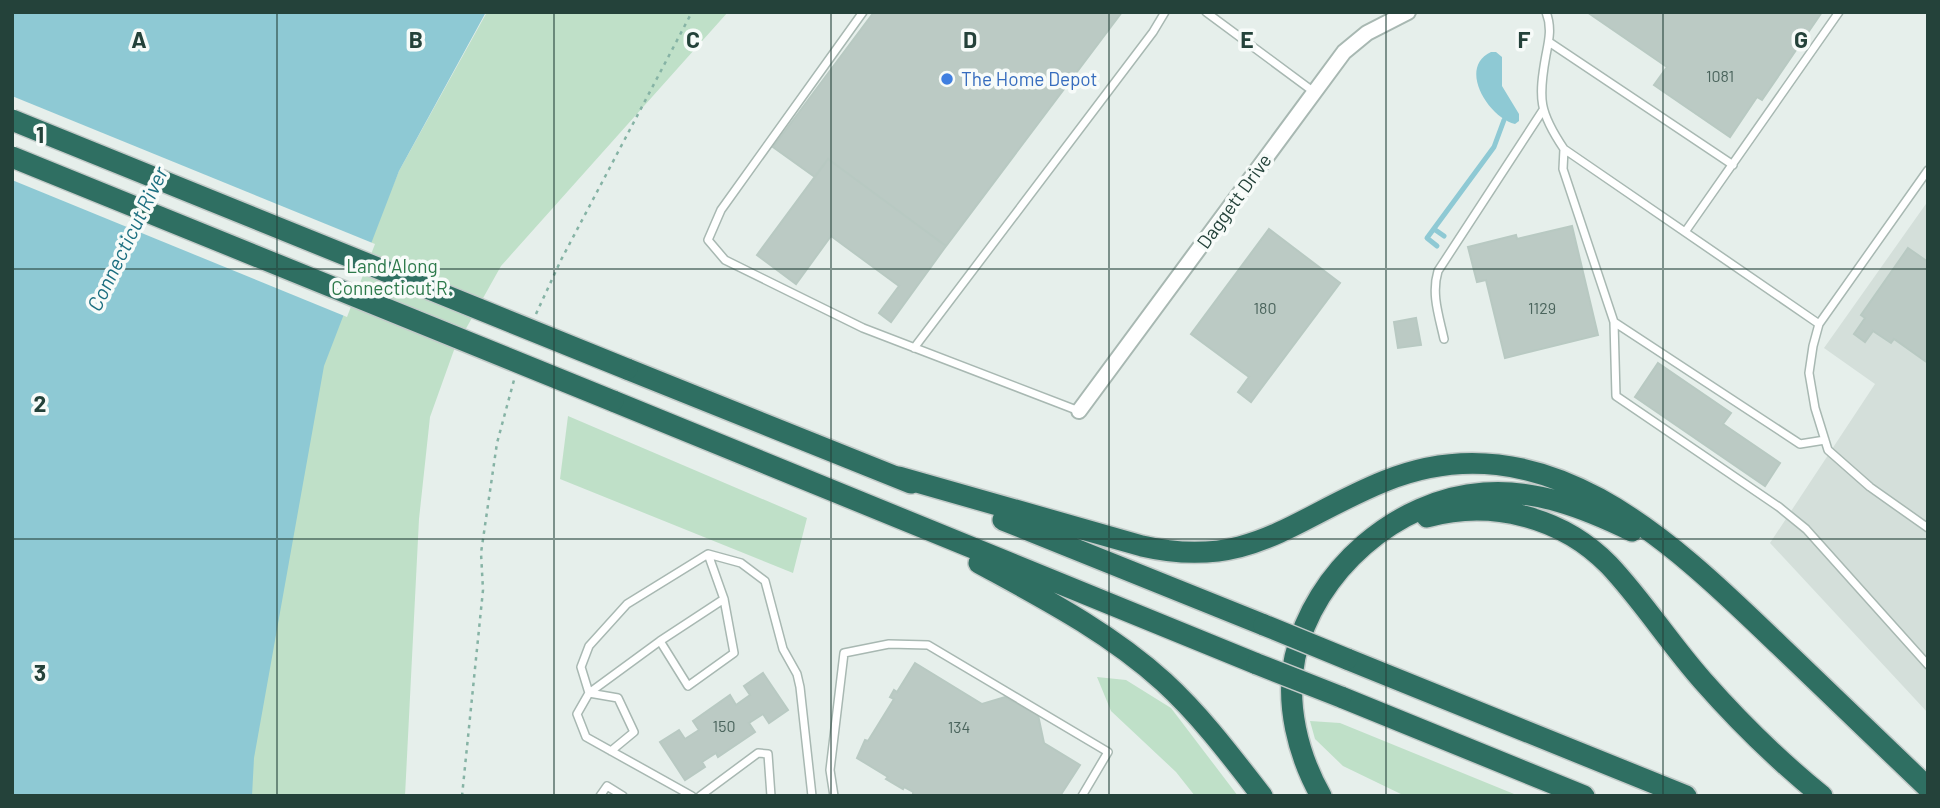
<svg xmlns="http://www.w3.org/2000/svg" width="1940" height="808" viewBox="0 0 1940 808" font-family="Barlow,sans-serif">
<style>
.built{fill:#d4dfda}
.green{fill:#bfe0c8}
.water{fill:#8ec9d4}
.pier{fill:#e6efeb}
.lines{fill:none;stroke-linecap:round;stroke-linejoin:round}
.stream{stroke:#8ec9d4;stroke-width:5}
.building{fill:#bbcac4;stroke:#b8c9c2;stroke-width:2}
.lane-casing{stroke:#a8b8b2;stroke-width:10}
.street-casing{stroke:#a8b8b2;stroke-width:18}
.highway-casing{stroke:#c2cac8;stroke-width:24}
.path{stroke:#86b3a5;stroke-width:2.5;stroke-dasharray:3.5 5;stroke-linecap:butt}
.lane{stroke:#fff;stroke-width:7}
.street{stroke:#fff;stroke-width:14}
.highway{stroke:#2f6f62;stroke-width:21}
.highway-bridge-casing{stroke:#c2cac8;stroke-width:24;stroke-linecap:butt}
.highway-bridge{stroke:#2f6f62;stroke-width:21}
.grid{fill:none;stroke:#24423a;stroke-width:2;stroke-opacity:0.55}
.shop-dot{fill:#3f7fe0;stroke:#f7fbf9;stroke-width:2.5}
.labels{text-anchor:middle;stroke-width:7;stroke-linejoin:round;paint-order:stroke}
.number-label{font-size:16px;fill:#4a645c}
.shop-label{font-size:19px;fill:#366cbe;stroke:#f7fbf9;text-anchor:start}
.street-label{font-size:19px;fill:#24423a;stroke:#f7fbf9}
.park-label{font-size:19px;fill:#2d7a4b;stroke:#f7fbf9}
.water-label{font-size:21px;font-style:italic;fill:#1c6f80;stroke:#f7fbf9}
.grid-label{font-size:23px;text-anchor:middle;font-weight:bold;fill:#24423a;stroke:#f7fbf9;stroke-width:7;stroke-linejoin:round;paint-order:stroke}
</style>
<rect width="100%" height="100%" fill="#e6efeb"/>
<path class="built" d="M1928 201V713L1770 543 1875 384 1824 348Z"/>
<path class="green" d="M487 12H728L501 266 454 350 430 417 419 519 405 796H230L249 529 399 171Z
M568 416 807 518 793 573 560 479Z
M1097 677 1126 680 1171 708 1238 796H1195L1176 772 1111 711Z
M1310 721 1340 723 1519 796H1405L1343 766 1315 739Z"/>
<path class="water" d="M12 12H486L399 171 324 366 254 758 252 796H12Z
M1491 52H1496L1502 57V86L1519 114V121L1515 124C1489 118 1457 68 1491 52Z"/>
<path class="pier" d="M12 96 375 244 347 317 12 180Z"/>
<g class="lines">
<path class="stream" d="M1434 229 1444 236
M1437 246 1427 238 1494 147 1504 120"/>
</g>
<path class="building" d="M874 12H1122L946 246 828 159 815 177 773 147Z
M1587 12H1822L1762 100 1757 97 1730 137 1654 85 1667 67Z
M828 159 946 246 891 322 879 313 899 286 831 236 796 284 757 255Z
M1572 226 1598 335 1505 358 1486 280 1477 282 1468 247 1516 235 1517 239Z
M1269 229 1340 283 1251 402 1238 392 1249 377 1191 334Z
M1908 248 1928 262V363L1894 339 1891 343 1873 331 1865 342 1854 334 1865 318 1861 315Z
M1416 318 1421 345 1398 348 1394 322Z
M1658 363 1731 413 1723 424 1780 463 1765 486 1635 397Z
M915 663 982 704 1005 697 1038 715 1044 743 1080 765 1060 796H913V792L904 787 903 789 886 779 888 777 857 758 865 740 868 741 894 699 890 697 894 690 897 692Z
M763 673 788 710 769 723 763 714 749 723 755 732 718 757 716 753 702 762 705 767 685 780 660 742 679 730 685 739 699 730 693 721 730 695 736 705 750 695 744 686Z"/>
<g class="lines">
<defs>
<path id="lane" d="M863 12 721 210 708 240 725 260 863 328 1079 411
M1206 12 1314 92
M1546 12C1552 27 1549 40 1546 55 1538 99 1539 112 1564 149L1819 324
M1549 42 1733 165
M1564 149 1563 169 1614 322 1800 444 1825 440
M1928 170 1819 324 1813 346 1809 373 1815 408 1828 450 1870 487 1928 528
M1685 232 1839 12
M1614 322 1616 396 1779 507 1806 529 1928 665
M1444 339C1439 316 1431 294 1438 271L1543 110
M914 348 1153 32 1165 12
M660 641 724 599
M589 693 660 641 688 686 734 653 724 599 708 554
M589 693 618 698 634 732 611 751
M600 796 607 786 623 796
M692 796 586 737 577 714 589 693 581 667 589 646 627 604 708 554 741 563 765 581 783 649 797 674 800 687 812 796
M700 796 758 753 768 754 771 796
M834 796 830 770 844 653 889 644 928 645 1108 752 1082 796"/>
<path id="street" d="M1079 411 1344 52 1367 33 1408 12"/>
<path id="highway" d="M627 369 911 483
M613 401 1257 664
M899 477 1142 546C1250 571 1293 518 1385 481 1545 416 1673 543 1779 645 1829 693 1878 740 1928 788
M1427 517C1491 499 1562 517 1609 565 1643 601 1670 644 1703 681 1740 723 1779 761 1822 796
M1003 520 1264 625
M979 563C1043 598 1109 632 1164 682 1201 716 1231 756 1262 796
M1347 659 1686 796
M1341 697 1584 796
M1321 796C1298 755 1285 704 1295 657 1314 571 1397 499 1484 493 1536 489 1585 508 1632 531"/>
</defs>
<use href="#lane" class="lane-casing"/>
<use href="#street" class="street-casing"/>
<use href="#highway" class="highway-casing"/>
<path class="path" d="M536 314 561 260 692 12
M462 796 483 590 481 553 497 443 514 380"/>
<use href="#lane" class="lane"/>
<use href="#street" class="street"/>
<use href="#highway" class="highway"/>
<defs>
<path id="highway-bridge" d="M12 120 627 369
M12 157 613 401
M1264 625 1347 659
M1257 664 1341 697"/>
</defs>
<use href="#highway-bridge" class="highway-bridge-casing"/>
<use href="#highway-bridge" class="highway-bridge"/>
</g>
<path class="grid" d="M277 12V796M554 12V796M831 12V796M1109 12V796M1386 12V796M1663 12V796M12 269H1928M12 539H1928"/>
<circle class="shop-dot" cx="947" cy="79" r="7"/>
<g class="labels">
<g class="number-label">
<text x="1720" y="82">1081</text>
<text x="1265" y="314">180</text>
<text x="1542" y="314">1129</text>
<text x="724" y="732">150</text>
<text x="959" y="733">134</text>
</g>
<g class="shop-label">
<text x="961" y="86">The Home Depot</text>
</g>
<g class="street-label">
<text transform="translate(1234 201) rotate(-54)" y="7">Daggett Drive</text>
</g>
<g class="park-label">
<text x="392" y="273">Land Along<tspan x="392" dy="22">Connecticut R.</tspan></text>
</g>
<g class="water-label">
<text transform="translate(128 239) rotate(-64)" y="7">Connecticut River</text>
</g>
</g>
<g class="grid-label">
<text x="139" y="48">A</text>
<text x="416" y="48">B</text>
<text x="693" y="48">C</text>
<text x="970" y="48">D</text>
<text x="1247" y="48">E</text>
<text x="1524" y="48">F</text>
<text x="1801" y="48">G</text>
<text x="40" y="143">1</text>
<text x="40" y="412">2</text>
<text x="40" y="681">3</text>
</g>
<rect width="1940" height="808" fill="none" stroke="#24423a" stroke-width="28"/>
</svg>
